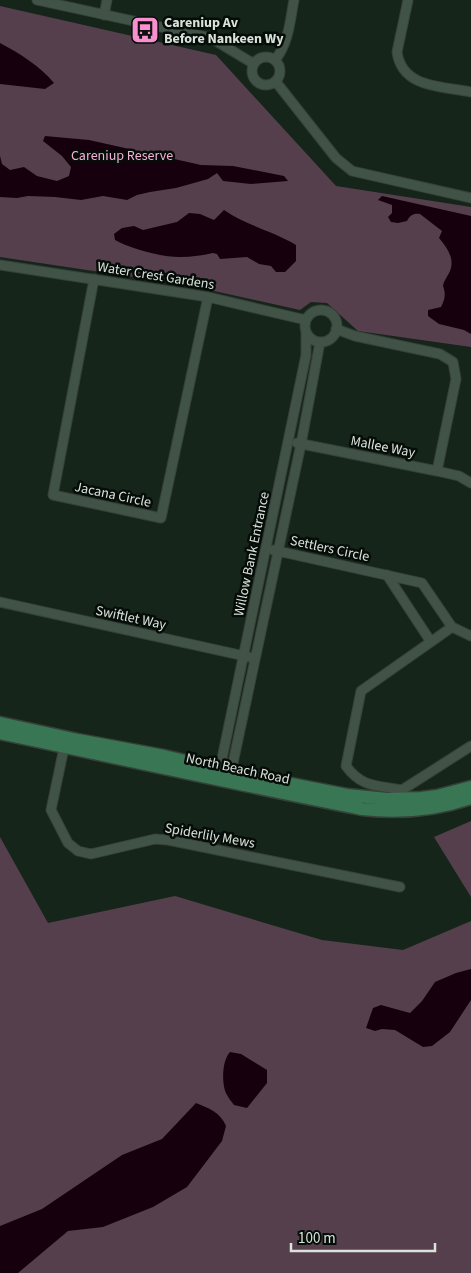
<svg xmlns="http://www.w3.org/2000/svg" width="471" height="1273" viewBox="0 0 471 1273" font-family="'Source Sans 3',sans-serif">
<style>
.green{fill:#563f4c}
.water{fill:#17000e}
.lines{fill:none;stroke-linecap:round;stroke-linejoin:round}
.street-casing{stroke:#364139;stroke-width:11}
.secondary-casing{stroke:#364139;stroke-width:15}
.street{stroke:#415246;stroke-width:9}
.secondary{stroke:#397654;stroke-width:12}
.labels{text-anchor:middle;stroke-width:5;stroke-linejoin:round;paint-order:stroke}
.poi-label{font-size:14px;font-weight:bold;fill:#d9e3dc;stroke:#060c08;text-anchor:start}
.park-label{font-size:14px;fill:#f5b1d8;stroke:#060c08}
.street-label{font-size:14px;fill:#d9e3dc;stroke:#060c08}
</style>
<rect width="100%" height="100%" fill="#16251a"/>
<path class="green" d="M0 6 216 55 336 186 471 207V347L358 331 327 303 311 302 300 310 187 285 0 257Z
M471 821V897L434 837Z
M0 837 48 923 175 896 322 940 403 950 471 921V1273H0Z"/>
<path class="water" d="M0 43C19 53 40 66 54 83L45 89 0 84Z
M45 136 89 140 201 165 233 166 284 176 288 181 251 184 223 181 217 173 208 179 176 188 150 192 137 195 127 200 103 196 81 200 55 197 28 196 17 198 0 197V156L2 164 10 170 24 167 37 176 57 181 69 176 71 167 62 156 43 141Z
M382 196 471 216V334L464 330 439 324 428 316V310L441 307C445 299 446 294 443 286 444 280 448 276 450 271 455 258 447 248 439 238L442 231 420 214C414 213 410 215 407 221L398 223 391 222 388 217 392 213V205L378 200Z
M224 210C247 226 273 231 296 245V261L285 272H276L271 266 259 264 247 257 220 259 217 254 213 253C203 255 193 257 182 257 164 258 131 249 115 240L114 234 122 228 134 226 143 230 177 222 189 213 200 214 214 220Z
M471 969V1000L450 1032 432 1046 423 1047 395 1030 382 1029 375 1031 366 1028 373 1008 381 1005 410 1013 422 1001 435 982 456 973Z
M230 1052 241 1054 267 1070V1083L247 1108 234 1105C232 1102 229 1099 227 1095 221 1085 222 1060 230 1052Z
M196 1103C209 1108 221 1113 226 1126L222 1141 187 1187 153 1207 103 1227 68 1231 18 1273H0V1226L42 1209 122 1155 162 1139Z"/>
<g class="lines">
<defs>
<path id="street" d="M37 0 207 37 216 41 254 64
M408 0 397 52C402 88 441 86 471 92
M104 15 107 0
M252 71a14 14 0 1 1 28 0a14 14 0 1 1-28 0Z
M275 60C289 43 290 20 294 0
M276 82 336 158 352 171 471 198
M0 265 208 297 306 320
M94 279 53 495 161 518 208 297
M305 326a16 16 0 1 1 32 0a16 16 0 1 1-32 0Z
M336 329 355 336 440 354 453 362 456 379 437 471
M297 443 437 471 459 476 471 483
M273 550 422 583 452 627
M387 575 431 642
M0 602 249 657
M471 636 452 627 361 691 346 766C362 788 377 785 402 790L471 746
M65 743 51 810 68 843 78 851 91 854 155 839 168 840 400 887
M219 773 306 355V333
M230 777 301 444 320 342"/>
<path id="secondary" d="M0 723 78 740 164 756 231 772 347 795 387 799 421 798 437 796 471 787
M0 733C121 759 241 785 362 809 398 813 437 810 471 798"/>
</defs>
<use href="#street" class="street-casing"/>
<use href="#secondary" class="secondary-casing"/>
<use href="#street" class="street"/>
<use href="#secondary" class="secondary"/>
</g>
<defs>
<symbol id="bus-square" viewBox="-11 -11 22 22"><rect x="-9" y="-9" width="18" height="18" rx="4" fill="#f790ce" stroke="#060c08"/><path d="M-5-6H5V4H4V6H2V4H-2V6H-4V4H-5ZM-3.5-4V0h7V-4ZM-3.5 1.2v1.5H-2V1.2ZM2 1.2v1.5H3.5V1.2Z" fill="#111"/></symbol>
</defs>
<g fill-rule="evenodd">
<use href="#bus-square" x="129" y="14" width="32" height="32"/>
</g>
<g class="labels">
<g class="poi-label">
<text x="164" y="27">Careniup Av<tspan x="164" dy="16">Before Nankeen Wy</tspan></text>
</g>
<g class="park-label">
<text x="122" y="160">Careniup Reserve</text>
</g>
<g class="street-label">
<text transform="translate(156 275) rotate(9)" y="5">Water Crest Gardens</text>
<text transform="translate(383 446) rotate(11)" y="5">Mallee Way</text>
<text transform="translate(113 494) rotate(12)" y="5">Jacana Circle</text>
<text transform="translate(330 548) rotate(12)" y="5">Settlers Circle</text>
<text transform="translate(251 554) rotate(-78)" y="5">Willow Bank Entrance</text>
<text transform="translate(131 617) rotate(12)" y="5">Swiftlet Way</text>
<text transform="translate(238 768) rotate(12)" y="5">North Beach Road</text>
<text transform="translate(210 835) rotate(10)" y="5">Spiderlily Mews</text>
</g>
</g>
<path d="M291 1243v8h144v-8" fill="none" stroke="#d9e3dc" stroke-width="2.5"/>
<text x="298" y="1243" font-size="15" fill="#d9e3dc" stroke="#060c08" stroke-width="4" paint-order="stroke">100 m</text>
</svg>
